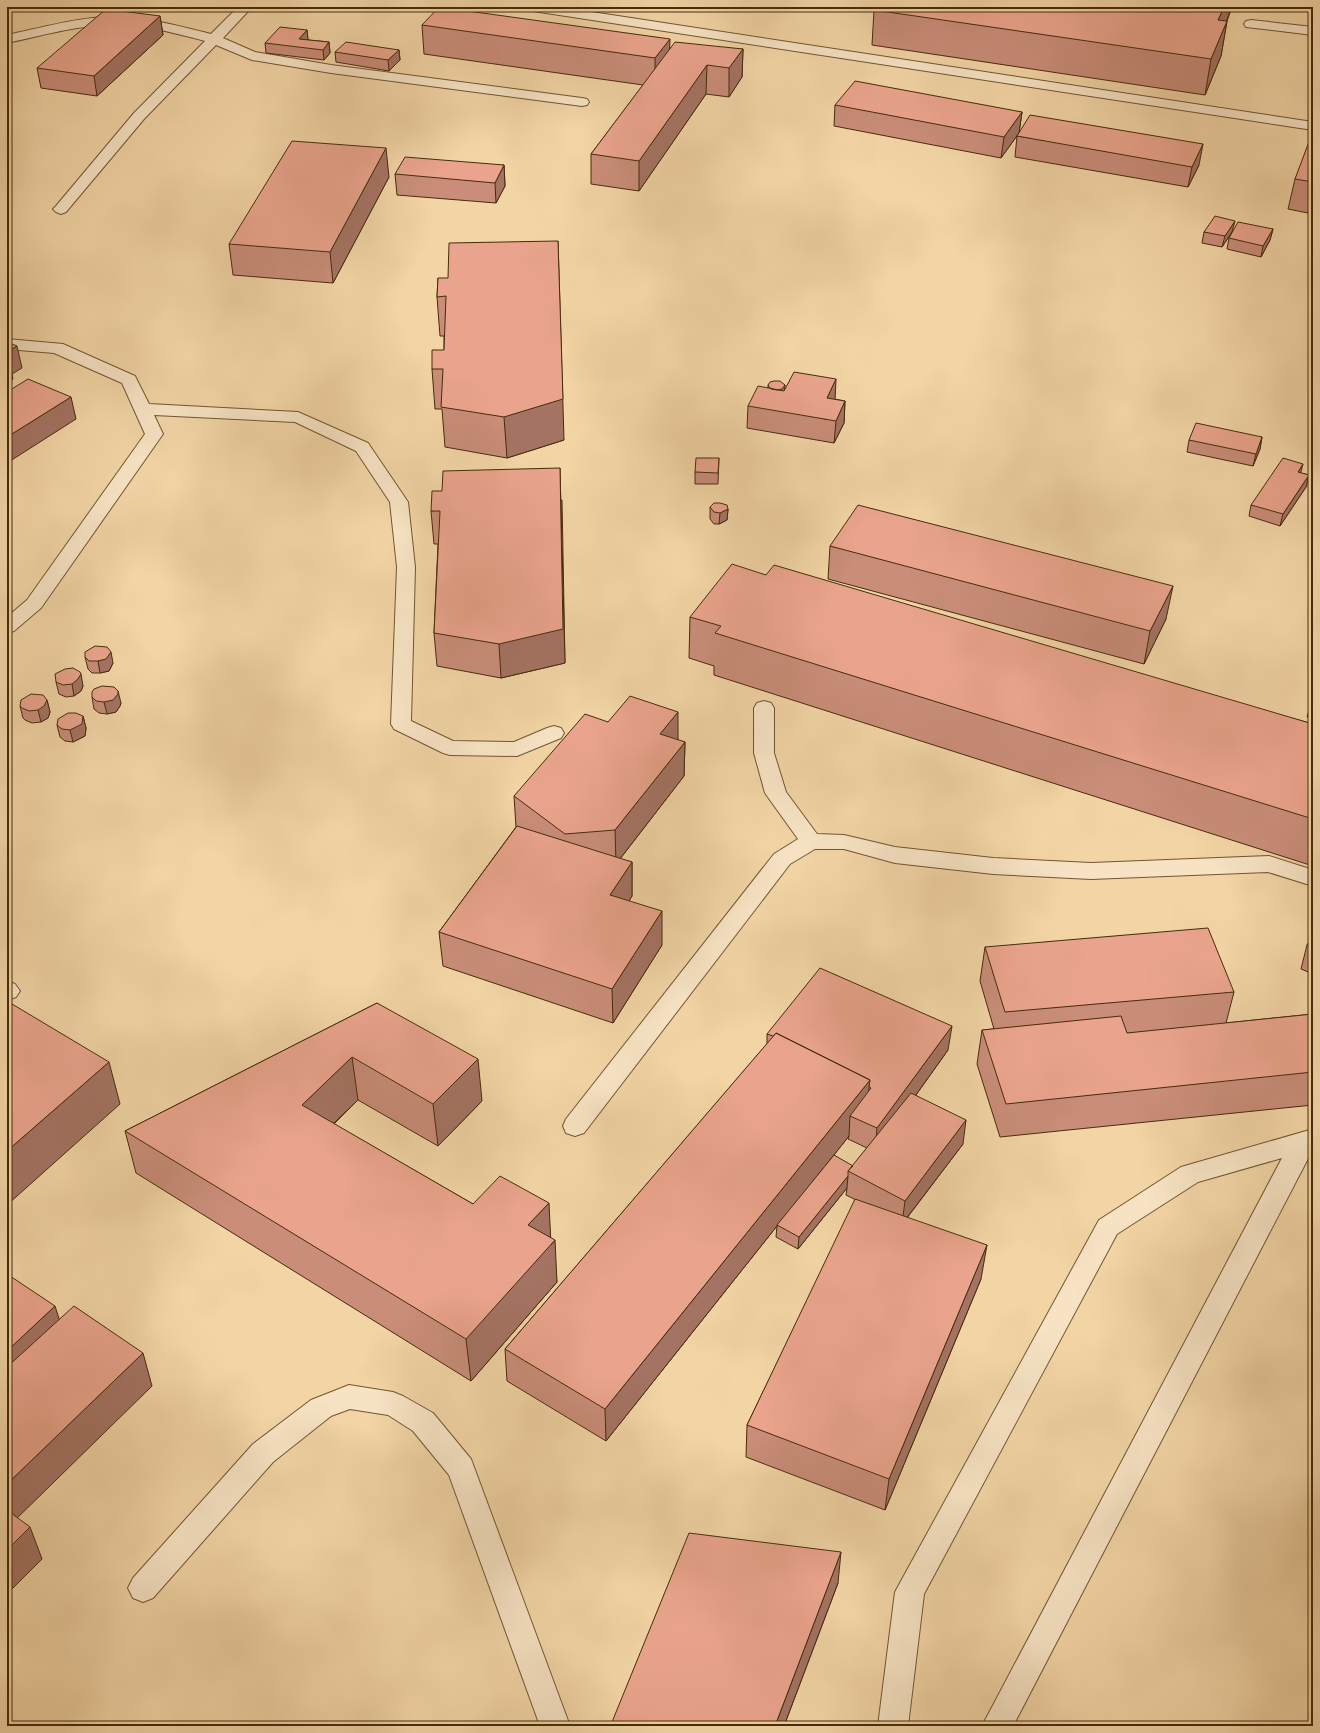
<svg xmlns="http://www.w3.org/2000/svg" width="1320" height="1733" viewBox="0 0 1320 1733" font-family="Alegreya,serif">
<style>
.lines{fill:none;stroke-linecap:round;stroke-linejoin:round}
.minor-casing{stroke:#715631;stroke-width:2}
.minor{fill:#f7e3c4;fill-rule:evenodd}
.wall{fill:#c98d79;stroke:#462c0a;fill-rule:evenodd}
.shaded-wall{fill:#a47363;stroke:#462c0a}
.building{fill:#eaa48d;stroke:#462c0a}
</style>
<rect width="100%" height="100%" fill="#f2d4a5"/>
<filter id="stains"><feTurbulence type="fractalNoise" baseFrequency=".005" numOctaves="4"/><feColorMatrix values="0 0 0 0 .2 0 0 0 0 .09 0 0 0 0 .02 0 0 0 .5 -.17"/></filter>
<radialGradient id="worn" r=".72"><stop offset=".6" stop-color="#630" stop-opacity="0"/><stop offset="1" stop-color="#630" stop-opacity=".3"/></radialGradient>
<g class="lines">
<defs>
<path id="minor" d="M238 7H252L223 38 255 52 331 65 582 98 587 99 589 102 587 105 582 106 331 73 252 60 216 45 144 119 66 212 61 214 56 212 53 209 56 206 134 113 205 41C178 34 151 26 124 25 85 23 45 35 7 43V35C45 27 85 15 124 17 154 19 183 27 211 34Z
M526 7H559L1313 122V130L533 11 528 10Z
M1251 20 1313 27V35L1246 27 1244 24 1246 21Z
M7 339 63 344 135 376 149 404 298 412 368 443 408 502 415 567 411 721 453 741 514 742 547 728 554 726 561 728 564 733 561 738 517 756 450 755 443 753 394 729 391 724 397 567 390 502 356 451 295 422 154 415 163 434 41 608 14 631 7 633V617L27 600 145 434 122 383 54 353 7 349Z
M764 701 771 703 774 708V753L786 792 817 834 844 835 895 847 993 858 1091 863 1269 856 1313 870V886L1268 872 1091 879 993 874 895 863 844 849H815L790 864 584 1133 575 1136 566 1133 563 1126 566 1119 774 854 798 839 765 793 754 753V708L757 703Z
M7 981 15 984 20 991 16 997 8 1000Z
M1313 1129V1149L1013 1726H982L1282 1158 1198 1182 1117 1234 924 1594 908 1726H878L895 1592 1099 1220 1181 1167Z
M349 1385 393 1392 403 1396 433 1413 471 1459 570 1726H540L449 1475 413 1431 388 1415 350 1409 331 1416 273 1462 153 1598 143 1602 133 1598 128 1588 133 1578 253 1444 311 1400Z"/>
</defs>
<use href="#minor" class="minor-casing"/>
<use href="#minor" class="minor"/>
</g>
<path class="wall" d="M1232 7 1227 21 1221 56 1205 95 872 45 874 10Z
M160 16 163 35 97 96 41 88 37 68Z
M422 25 669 48 743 49 742 77 729 97 706 94 639 191 591 184V154L643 85 424 54Z
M307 30 308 40 329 42 330 53 324 60 266 53 265 43Z
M399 50 400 60 389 71 336 62 335 52Z
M835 105 1022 112 1019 133 1001 158 834 126Z
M1017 136 1199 165 1188 187 1015 157Z
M1313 139V214L1288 209 1295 179Z
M504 165 505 186 496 203 397 195 395 174Z
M389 177 333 283 233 275 229 244Z
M1273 229 1270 240 1261 257 1227 249 1229 238Z
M1204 232H1232L1222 247 1202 243Z
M438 278 564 440 507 458 445 447 442 409H435L432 369 444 350V336H440L437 297Z
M768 385H785L784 390 845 401 844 423 834 443 747 428 748 406 768 388Z
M1262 437 1260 449 1253 466 1187 452 1189 440Z
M719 458 718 484H695V472Z
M1301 473 1309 475 1306 487 1280 526 1249 516 1251 505Z
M562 500 565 663 501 678 437 666 434 633 438 544H434L431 511Z
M710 507 728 509 727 520 719 524H714L710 519Z
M830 546 1166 619 1144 664 828 579Z
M766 575 1313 724V866L714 675V666L689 658 690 617Z
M85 657 113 663 109 671 100 673H92L88 669Z
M73 668 83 686 81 691 74 696 66 697 59 694 56 682Z
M1313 696V719L1307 717Z
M92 697 121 703 120 706 116 712 107 714 99 713 94 709Z
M47 700 50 712 48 718 41 722 32 723 25 720 23 718 20 706Z
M83 716 86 728 85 736 73 742 65 741 60 737 57 725Z
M608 722 678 740 685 742 684 776 620 859 632 862V896L629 901 662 945 613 1023 443 966 439 932 516 827 514 796Z
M1313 936V974L1301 969 1307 945Z
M985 947 1234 992 1226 1023 1313 1014V1105L1000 1137 977 1064 982 1030 994 1029 980 981Z
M377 1003 482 1101 438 1146 358 1100 334 1124 473 1204 550 1238 557 1282 471 1381 136 1173 125 1131Z
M767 1034 948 1050 916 1095 963 1144 907 1218 981 1279 885 1510 746 1457 747 1425 856 1200 846 1195 847 1188 798 1249 776 1237 777 1226 606 1441 507 1381 505 1349 767 1044ZM849 1136 848 1139 867 1148 853 1166 814 1180Z
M838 1583 784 1726H612V1722Z"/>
<path class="shaded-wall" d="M1224 7H1232L1212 55 1218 20Z
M160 16 163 35 97 96 94 76Z
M1227 21 1221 56 1205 95 1211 59Z
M307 30 308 40 299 39Z
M670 39 669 67 655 86V58Z
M329 42 330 53 324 60 323 50Z
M743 49 742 77 729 97V68Z
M399 50 400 60 389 71 388 60Z
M707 65 706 94 639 191V161Z
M1022 112 1019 133 1001 158 1004 137Z
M1203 144 1199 165 1188 187 1192 167Z
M386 148 389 177 333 283 330 252Z
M504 165 505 186 496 203 495 183Z
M1235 221 1232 232 1222 247 1225 236Z
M1273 229 1270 240 1261 257 1263 246Z
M558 241 564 440 507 458 504 417Z
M17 346 22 368 12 374 13 379 7 384V352Z
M836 379 835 401 825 420 827 398Z
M785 385 784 396 777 390Z
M71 397 76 419 7 463V437Z
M845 401 844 423 834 443 836 421Z
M1262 437 1260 449 1253 466 1256 454Z
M1303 464 1300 476 1298 472Z
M560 468 565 663 501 678 499 644Z
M1309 475 1306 487 1280 526 1283 514Z
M728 509 727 520 719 524 720 513Z
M1173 586 1166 619 1144 664 1150 631Z
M111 652 113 663 109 671 100 673 98 661Z
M81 674 83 686 81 691 74 696 72 684Z
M118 691 121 703 120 706 116 712 107 714 104 702Z
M47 700 50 712 48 718 41 722 38 710Z
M678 712V746L660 734Z
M83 716 86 728 85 736 73 742 70 730Z
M685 742 684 776 616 864 615 830Z
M632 862V896L611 929 610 895Z
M662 911V945L613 1023 612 989Z
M952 1026 948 1050 875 1152 877 1128Z
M352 1057 358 1100 309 1147 302 1105Z
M478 1059 482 1101 438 1146 433 1104Z
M109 1062 120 1104 7 1205V1151Z
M870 1080 866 1113 850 1116 849 1136 778 1225H777V1226L606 1441 605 1409Z
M966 1120 963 1144 902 1224 905 1201Z
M848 1176 847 1188 798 1249 799 1237Z
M549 1203 551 1245 555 1240 557 1282 471 1381 466 1339 528 1225Z
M987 1245 981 1279 885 1510 889 1479Z
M55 1306 68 1347 7 1406V1351Z
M143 1353 152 1386 7 1528V1484Z
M30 1527 42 1559 7 1594V1550Z
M841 1552 838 1583 784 1726H775Z"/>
<path class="building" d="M439 7 670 39 655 58 422 25Z
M876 7H1224L1218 20 1227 21 1211 59 874 10Z
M106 9 160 16 94 76 37 68Z
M280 27 307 30 299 39 329 42 323 50 265 43Z
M346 42 399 50 388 60 335 52Z
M675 42 743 49 729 68 707 65 639 161 591 154Z
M855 81 1022 112 1004 137 835 105Z
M1030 115 1203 144 1192 167 1017 136Z
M1310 139H1313V182L1295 179Z
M292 141 386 148 330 252 229 244Z
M405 157 504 165 495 183 395 174Z
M1215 216 1235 221 1225 236 1204 232Z
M1238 222 1273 229 1263 246 1229 238Z
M558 241 563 399 504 417 441 407 443 369H432V350H444L446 296 437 297 438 278H448L449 243Z
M7 342 17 346 7 352Z
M794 372 836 379 827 398 845 401 836 421 748 406 758 386 784 391Z
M28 379 71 397 7 437V392Z
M774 381H780L785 385 782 389 777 390 771 389 768 385 770 382Z
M1196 423 1262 437 1256 454 1189 440Z
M696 458H719L718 473 695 472Z
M1283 458 1303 464 1298 472 1309 475 1283 514 1251 505Z
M560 468 563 629 499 644 434 633 440 511H431L432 491H442L443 471Z
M714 503H720L727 505 728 509 720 513 714 512 710 507Z
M858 505 1173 586 1150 631 830 546Z
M732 564 766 575 774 565 1313 724V819L715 633 721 626 690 617Z
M95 646 107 647 111 652 106 659 98 661H89L85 657V652Z
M73 668 80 672 81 674 78 679 72 684 63 685 56 682 55 674 65 669Z
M102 686 114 687 118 691V694L113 700 104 702 96 701 92 697V692L94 689Z
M31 694 43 695 47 700 44 706 38 710 29 711 22 708 20 706 21 700Z
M630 696 678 712 660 734 685 742 615 830 565 834 514 796 585 714 608 722Z
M68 713H76L83 716 82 724 70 730 62 729 57 725 58 719Z
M517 826 632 862 610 895 662 911 612 989 439 932Z
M1208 928 1234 992 1005 1012 985 947Z
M1313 936V947L1307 945Z
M820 968 952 1026 877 1128 850 1116 871 1088 869 1087 870 1080 776 1033 773 1036 767 1034Z
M7 1001 109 1062 7 1151Z
M377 1003 478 1059 433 1104 352 1057 302 1105 473 1204 500 1176 549 1203 528 1225 555 1240 466 1339 125 1131Z
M1313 1014V1072L1006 1104 982 1030 1121 1016 1127 1033Z
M776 1033 870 1080 605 1409 505 1349Z
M911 1093 966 1120 905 1201 848 1171Z
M834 1155 853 1166 848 1171V1176L799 1237 777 1225Z
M855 1199 987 1245 889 1479 747 1425Z
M7 1274 55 1306 7 1351Z
M74 1306 143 1353 7 1484V1367Z
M7 1510 30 1527 7 1550Z
M689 1533 841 1552 775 1726H618L612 1722Z"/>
<rect width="1320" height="1733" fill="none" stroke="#f2d4a5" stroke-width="24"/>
<rect x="8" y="8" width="1304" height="1717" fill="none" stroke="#462c0a" stroke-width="2"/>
<rect x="12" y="12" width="1296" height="1709" fill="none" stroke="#462c0a"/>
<rect width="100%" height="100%" filter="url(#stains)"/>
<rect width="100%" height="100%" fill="url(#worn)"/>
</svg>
